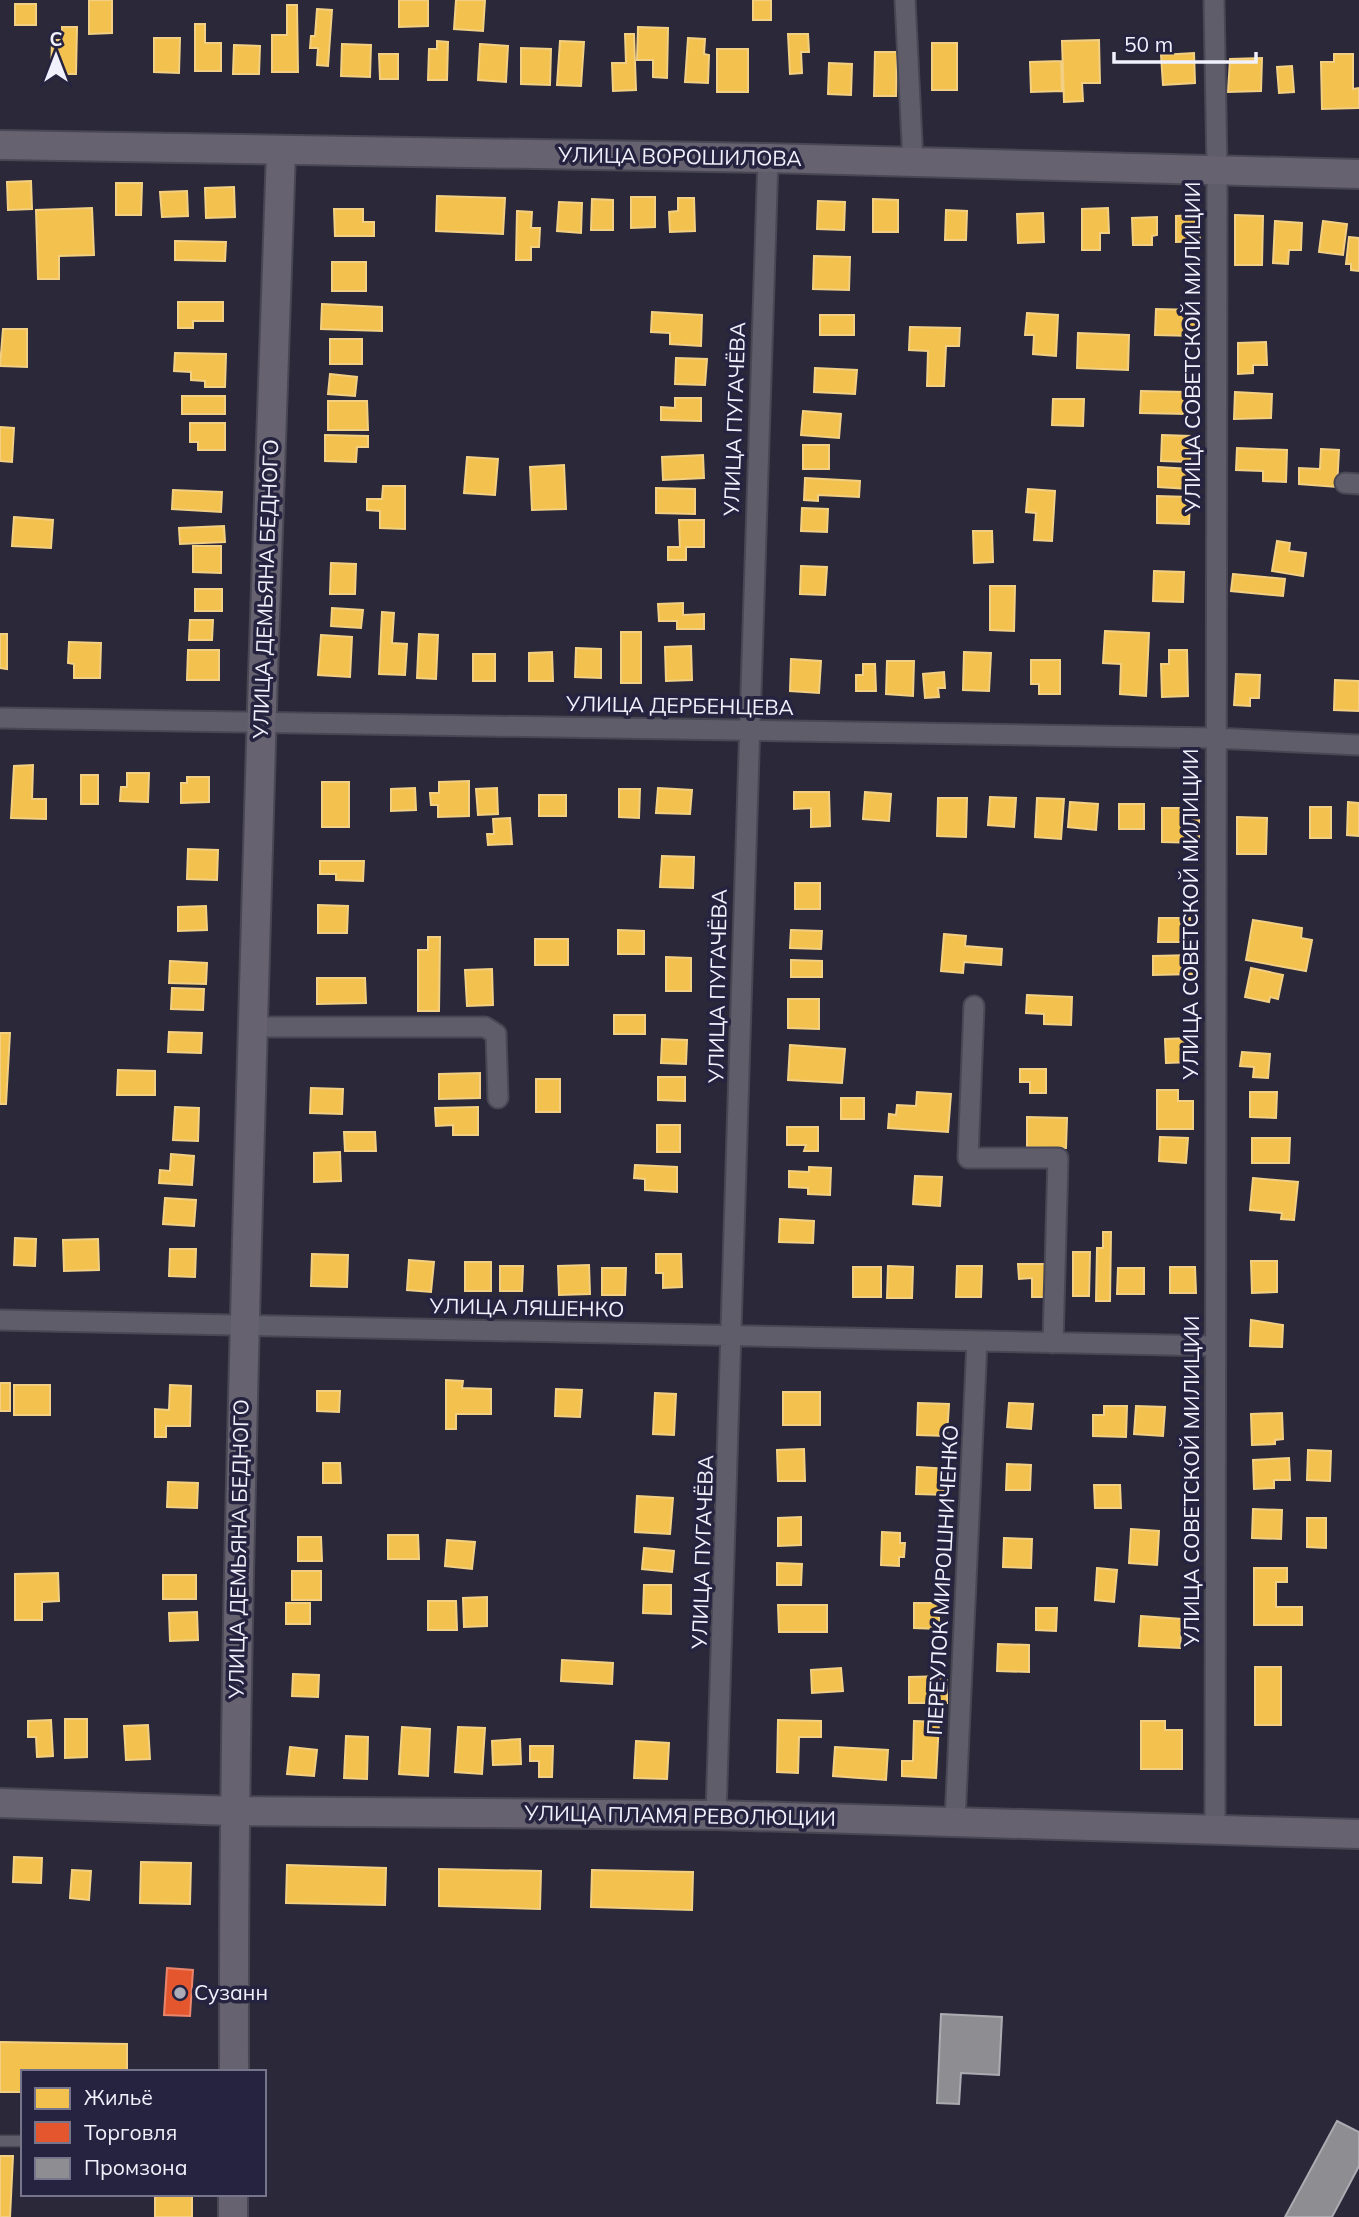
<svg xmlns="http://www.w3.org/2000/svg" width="1359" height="2217" viewBox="0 0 1359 2217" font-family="Mulish,sans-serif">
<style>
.homes{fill:#f2c14e;stroke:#f2cf82;stroke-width:2}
.shops{fill:#e4572e;stroke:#e8856c;stroke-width:2}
.industry{fill:#8d8d92;stroke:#ababb2;stroke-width:2}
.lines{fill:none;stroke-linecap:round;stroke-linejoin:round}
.lane-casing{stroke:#494754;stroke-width:13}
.street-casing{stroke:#494754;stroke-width:23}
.secondary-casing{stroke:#494754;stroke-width:32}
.lane{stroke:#5e5d69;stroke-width:10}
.street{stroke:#5e5d69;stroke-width:19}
.secondary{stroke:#66626f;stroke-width:28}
.poi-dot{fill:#acabb8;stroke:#25233f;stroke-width:2.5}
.labels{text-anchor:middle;stroke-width:7;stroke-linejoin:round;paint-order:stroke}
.street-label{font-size:21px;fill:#f1f1fd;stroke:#25233f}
.poi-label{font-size:21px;fill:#f1f1fd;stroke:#25233f;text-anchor:start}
</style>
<rect width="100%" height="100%" fill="#2b2939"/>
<path class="homes" d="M89 0H112V33L89 34Z
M399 0H428V26L399 27Z
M456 0H485L483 31 454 29Z
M753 0H771V20H753Z
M15 4H36V25H15Z
M287 5H297L298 72H272V35H287Z
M317 9 332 10 328 66 317 65 318 48H310L311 36H315Z
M195 24H205V43H221V71H195Z
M62 27H77L76 74H51L52 40H62Z
M638 27 668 28 667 78 653 77V60H637Z
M625 34H634L636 90 613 91 612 63H626Z
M788 34H808L809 52H801L802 73 790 74Z
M154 38H180L179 73 154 72Z
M688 38 705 39 704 54 709 55 708 83 685 82Z
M1099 40 1100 83H1082L1083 101 1064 102 1062 41Z
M437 41 448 42 447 80H428L429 49H437Z
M560 41 584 42 581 86 557 85Z
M932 43H957V90H932Z
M342 44 371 45 370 77 341 76Z
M480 44 508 46 506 82 478 80Z
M234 45 260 46 259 74H233Z
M521 48 551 49 550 85 521 84Z
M717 49H748V92H717Z
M875 52H897L896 96H874Z
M1194 53 1195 83 1163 85 1161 55Z
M379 54H398V79H380Z
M1334 54H1353V89L1359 88V108L1322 109 1321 62H1334Z
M1262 58 1261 91 1228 92 1230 59Z
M1061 61 1062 91 1031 92 1030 62Z
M829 63 852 64 851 95 828 94Z
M1292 66 1294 92 1279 93 1277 67Z
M31 181 32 209 8 210 7 182Z
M116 183H142L141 215H116Z
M234 187 235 217 206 218 205 188Z
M187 191 188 216 162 217 160 192Z
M437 196 505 198 503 234 436 231Z
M631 197H655V227L631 228Z
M678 198H694L695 231 670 232 669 212 678 211Z
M592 199 613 200V230H591Z
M873 199 898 200V232H873Z
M818 201 845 202 844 230 817 229Z
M559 202 582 203 581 233 557 231Z
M92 208 94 255 59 256V279H38L36 210Z
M1108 208 1109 233H1100V250H1082V209Z
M334 209H363V222H374V236H335Z
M946 210 967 211 966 240H945Z
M517 211 532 212 531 228H540L539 247H531V260H516Z
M1043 213 1044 242 1018 243 1017 214Z
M1199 215 1200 241 1176 242V216Z
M1235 215 1263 216 1262 265H1235Z
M1157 217V235L1152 236V245H1133L1132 218Z
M1275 221 1302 223 1301 250H1289L1288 264 1273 263Z
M1323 221 1347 224 1343 255 1319 252Z
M1349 237 1359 238V271L1351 270V264H1346Z
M175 241 226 242 225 261 175 260Z
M814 256 850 257 849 290 813 289Z
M332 262H366V291H332Z
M178 302H223V321H193V328H178Z
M322 304 382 307V331L321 329Z
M1156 309 1196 310 1195 336 1155 335Z
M652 312 702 315 701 346 670 344V333L651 332Z
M1027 313 1058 315 1056 356 1033 354 1034 335H1025Z
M820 315H854V335H820Z
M910 327 960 328 959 346H946L944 386H927L928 351 909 350Z
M3 329H27V367L0 366Z
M1078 333 1129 335 1128 370 1077 368Z
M330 339H362V364H330Z
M1266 342 1267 365H1253V373L1238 374V343Z
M175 353 226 354 225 387H205V381L191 380V372L174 371Z
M676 358 707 359 705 385 675 384Z
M815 368 857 370 855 394 814 392Z
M330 374 357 377 355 396 328 394Z
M1141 391 1187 392V414L1140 413Z
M1235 392 1272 394 1271 418 1234 419Z
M182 396H225V414H182Z
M675 398H701V421L661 420V407L675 408Z
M1053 399H1084L1083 426 1052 425Z
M328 401H367L368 430H328Z
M803 411 841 414 839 438 801 435Z
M190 423H225V450H198V442H190Z
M0 427 14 428 12 462 0 461Z
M325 435 368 436V447H357L356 462 325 461Z
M1162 435 1191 436 1190 462 1161 461Z
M803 445H829V469H803Z
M1237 448 1287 450 1286 482 1263 481V471L1236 470Z
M1321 449 1339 450 1337 487 1299 484V468L1320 469Z
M703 455 704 478 663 480 662 457Z
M467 457 498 459 495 495 464 493Z
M564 465 566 509 532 510 530 467Z
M1158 467 1190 469 1189 489 1158 487Z
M805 478 860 481 859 497 818 495V501L804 500Z
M383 486H405V529L380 528V511L367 510V499H382Z
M656 488 695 489V514L656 513Z
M1028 489 1055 491 1052 541 1034 540 1036 513 1026 512Z
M173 490 222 492 221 512 172 509Z
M1157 496 1190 497 1189 524 1157 523Z
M802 508 828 509 827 532 801 531Z
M14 517 53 520 51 548 12 546Z
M679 520H704V547H686V560H668V547H680Z
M224 526 225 542 180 544 179 528Z
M973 531H992L993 562 974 563Z
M1277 541 1290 543 1289 551 1306 553 1303 576 1272 571Z
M193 546H221V573L193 572Z
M331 563 356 564 355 594H330Z
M801 566 827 567 825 595 800 594Z
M1154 571 1184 572 1183 602 1153 601Z
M1233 574 1285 579 1283 596 1231 591Z
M990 586H1015L1014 631 990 630Z
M195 589H222V611H195Z
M683 603V615L704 614V629H677V621H659L658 604Z
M332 608 363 610 361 628 331 626Z
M382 612 394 613 392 643 407 644 405 675 379 674Z
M190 620H213L212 640H189Z
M1105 631 1149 633 1146 696 1120 694 1121 664 1103 663Z
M621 632H641V683H621Z
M0 634H7V669L0 668Z
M419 634 438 635 436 679 417 678Z
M321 635 352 637 350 677 318 675Z
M69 642 101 643 100 678H74V664L68 663Z
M691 646 692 680 666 681 665 647Z
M576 648 601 649V678L575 677Z
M188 650H219V680H187Z
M1169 650H1187L1188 696 1162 697 1161 664H1169Z
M552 652 553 681H529V653Z
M964 652 991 653 989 691 963 690Z
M473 654H495V681H473Z
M791 659 821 661 819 693 790 691Z
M1031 660H1060V694H1039V684H1031Z
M887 661H914L913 696 886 694Z
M863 664H875L876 691H856V675H863Z
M944 672 945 688H938L939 697 925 698 923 674Z
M1236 674 1260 675 1259 698H1250V706L1234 705Z
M1335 680 1359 681V711L1334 710Z
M33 765 32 799H46V819L11 818 14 766Z
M127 773H149L148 802 120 801 121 787H127Z
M81 775H98V804H81Z
M187 777H209V802L181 803V783H187Z
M469 781V816L438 817V805H431L430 793H439V782Z
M322 782H349V827H322Z
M415 788 416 810 391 811V789Z
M497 788 498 814 478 815 476 789Z
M658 788 692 790 690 814 656 813Z
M619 789H640L639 818 619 817Z
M794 792H829L830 826 811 827V808L794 809Z
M865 792 891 794 889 821 863 819Z
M539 795H566V816H539Z
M990 797 1016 798 1014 827 988 825Z
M938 798H967L966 837 937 836Z
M1037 798 1064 799 1061 839 1035 837Z
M1070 802 1098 804 1096 830 1068 827Z
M1348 802 1359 803V836L1347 835Z
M1119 804H1144V829H1119Z
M1310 807H1331V838H1310Z
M1162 808H1199V843L1162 842Z
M1237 817 1267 818 1266 854H1237Z
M510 818 512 844 488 845 487 834H494L493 819Z
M188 849 218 850 217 880 187 879Z
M662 856 694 857 693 888 660 887Z
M320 861H364L363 881 336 880V874H320Z
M795 883H820V909H795Z
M318 905 348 906 347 933H318Z
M206 906 207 930 178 931V907Z
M1159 918H1190L1189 942H1158Z
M1253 920 1302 928 1301 938 1312 940 1306 971 1246 960Z
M618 930 644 931V954H618Z
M791 930 822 931 821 949 790 948Z
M944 934 966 936 965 946 1002 949 1001 965 964 962 963 973 941 971Z
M428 937H440L439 1011H418V950H428Z
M535 939H568V965H535Z
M1194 955 1195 974 1153 975V956Z
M666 957 691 958V991H666Z
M791 960 822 961V977H791Z
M170 961 207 963 206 984 169 983Z
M1251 968 1283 975 1278 999 1270 997 1269 1002 1245 997Z
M492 969 493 1005 467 1006 465 970Z
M317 978H365L366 1003 317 1004Z
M172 988 204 989 203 1010 171 1009Z
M1027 995 1072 997 1071 1025 1044 1024V1014L1026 1013Z
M788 999H819V1029L788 1028Z
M614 1015H645V1034H614Z
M169 1032 202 1033 201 1053 168 1052Z
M0 1033H10L6 1104H0Z
M1192 1038V1062L1166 1063 1165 1039Z
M662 1039 687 1040 686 1064 661 1063Z
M790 1045 845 1049 842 1083 788 1080Z
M1242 1052 1270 1054 1268 1078 1253 1077 1254 1067 1240 1066Z
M1020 1069H1046V1093H1030V1082H1020Z
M118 1070 155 1071V1095H117Z
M480 1073V1098L439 1099V1074Z
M658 1077H685V1101L658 1100Z
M536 1079H560V1112H536Z
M311 1088 343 1089 342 1114 310 1113Z
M1157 1090H1178V1101H1193V1129H1157Z
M917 1092 951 1094 948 1132 888 1128 889 1114 896 1115 897 1105 916 1106Z
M1250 1092H1277L1276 1118 1250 1117Z
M841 1098H864V1119H841Z
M175 1107 199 1108 198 1141 173 1140Z
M478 1107V1135H453V1125L436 1126 435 1108Z
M1027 1117 1067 1118 1066 1148 1027 1147Z
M657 1125H680V1152H657Z
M787 1127H818V1151H804L806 1145H787Z
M344 1132H375L376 1151H345Z
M1160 1137 1188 1138 1186 1163 1159 1161Z
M1252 1138H1290L1289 1163H1252Z
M340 1152 341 1181 314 1182V1153Z
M171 1154 194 1156 192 1185 159 1183 160 1170 170 1171Z
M635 1165 677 1167V1192L645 1190V1179L634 1178Z
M809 1167 831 1168 830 1195 808 1194V1188L789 1187V1171L809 1172Z
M915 1176 942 1177 940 1206 913 1204Z
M1253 1178 1298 1182 1294 1220 1281 1219 1282 1213 1250 1210Z
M165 1198 196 1200 194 1226 163 1224Z
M780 1219 814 1221 813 1243 779 1242Z
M1103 1232H1111L1110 1301H1096L1097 1248H1103Z
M15 1238 36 1239 35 1266 14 1265Z
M98 1239 99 1270 64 1271 63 1240Z
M170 1249H196L195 1277 169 1276Z
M1073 1252H1090L1089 1296H1073Z
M312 1254 348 1255 347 1287 311 1286Z
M656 1254H681L682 1287 663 1288V1273H656Z
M409 1260 434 1262 431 1292 407 1290Z
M1251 1261H1277V1292L1252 1293Z
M465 1262H491V1291H465Z
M1018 1264H1050V1297H1032V1278L1019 1279Z
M589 1265 590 1294 559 1295 558 1266Z
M500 1266H523L522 1291H500Z
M888 1266 913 1267 912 1298H887Z
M957 1266H982L981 1297H956Z
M853 1267H881V1297H853Z
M1170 1267H1195L1196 1293H1170Z
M602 1268H626L625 1295H602Z
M1118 1268H1144V1294H1117Z
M1251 1320 1283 1325 1282 1347 1250 1346Z
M446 1380 463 1381 462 1388 491 1389V1414H456V1429H446Z
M0 1383H10V1411H0Z
M14 1385H50V1415H14Z
M170 1385 191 1386 190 1426H166V1437H155V1409L169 1410Z
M556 1389 582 1390 580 1417 555 1416Z
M317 1391H340L339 1412 317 1411Z
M783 1392H820V1425H783Z
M655 1393 676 1394 674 1435 653 1434Z
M918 1403 949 1404 947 1436 917 1435Z
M1009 1403 1033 1404 1031 1429 1007 1427Z
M1104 1406H1127L1126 1437 1093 1436V1415H1104Z
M1136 1406 1165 1407 1163 1436 1134 1434Z
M1282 1413 1283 1439 1275 1440V1444L1252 1445 1251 1414Z
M804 1449 805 1481H778L777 1450Z
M1308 1450 1331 1451 1330 1481 1307 1480Z
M1289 1458 1290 1480H1274V1488L1254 1489 1253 1460Z
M323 1463H340L341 1483H323Z
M1007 1464 1031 1465 1030 1490H1006Z
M917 1467 950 1469 949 1495 916 1494Z
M168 1482 198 1483 197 1508 167 1507Z
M1094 1485H1120L1121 1508H1095Z
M637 1496 673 1498 670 1534 635 1532Z
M1253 1509 1282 1510 1281 1539 1252 1538Z
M801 1517V1545L778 1546V1518Z
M1307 1518H1326V1548L1307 1547Z
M1131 1529 1159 1531 1157 1565 1129 1563Z
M882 1532 900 1533V1543H905L904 1557H899V1566L881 1565Z
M388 1535H418L419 1559H388Z
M298 1537H321L322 1561H298Z
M1004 1538 1032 1539 1031 1568 1003 1567Z
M447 1540 475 1542 472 1569 445 1566Z
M644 1548 674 1551 672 1572 642 1569Z
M777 1563 802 1564 801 1585H777Z
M1097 1568 1117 1570 1114 1602 1095 1600Z
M1254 1568H1287V1582H1276V1607H1302V1625H1254Z
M292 1571H321V1600H292Z
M58 1573 59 1601 42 1602V1620H15V1574Z
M163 1575H196V1599H163Z
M644 1585H671V1614L643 1613Z
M487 1597V1626L464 1627 463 1598Z
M428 1601H456L457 1630H428Z
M286 1603H310V1624H286Z
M914 1603H939V1629L914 1628Z
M778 1605H827V1632H779Z
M1036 1608H1057L1056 1631 1036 1630Z
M197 1612 198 1640 170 1641 169 1613Z
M1141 1616 1182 1619 1180 1648 1139 1646Z
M998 1644 1029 1645V1672L997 1671Z
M562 1660 613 1663 612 1684 561 1681Z
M1255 1667H1281V1725H1255Z
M841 1668 843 1691 812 1693 811 1670Z
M293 1674 319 1675 318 1697 292 1696Z
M947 1676V1703H909V1677Z
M65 1719H87V1757L65 1758Z
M51 1720 53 1756 37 1757 36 1737H28V1721Z
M778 1720 821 1721V1737H799L798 1773 777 1772Z
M914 1721 939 1722 936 1778 902 1776V1761H913Z
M1141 1721H1165V1730H1182V1769H1141Z
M148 1725 150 1759 126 1760 124 1726Z
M402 1727 430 1729 428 1776 399 1774Z
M458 1727 485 1728 482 1774 455 1772Z
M346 1736 368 1737 367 1779 344 1778Z
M520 1739 521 1764 493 1765 492 1741Z
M636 1741 669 1743 667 1779 634 1778Z
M530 1746H553L552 1777H539V1761H530Z
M290 1747 317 1750 314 1776 287 1774Z
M835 1747 888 1750 886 1780 833 1776Z
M14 1857 42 1858 41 1883 13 1882Z
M141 1862 191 1863 190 1904 140 1903Z
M287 1865 386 1868 385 1905 286 1903Z
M439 1869 541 1871 540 1909 439 1906Z
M72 1870 91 1871 89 1900 70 1898Z
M592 1870 693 1872 692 1910 591 1907Z
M0 2042 127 2044V2072H23V2092H0Z
M0 2156H13L10 2217H0Z
M155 2194H192V2217H155Z"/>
<path class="shops" d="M167 1968 193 1970 190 2016 164 2015Z"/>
<path class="industry" d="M941 2014 1002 2017 999 2075 961 2073 959 2104 937 2103Z
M1337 2121 1359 2132V2166L1332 2217H1285Z"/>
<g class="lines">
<defs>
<path id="lane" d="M0 2141H23"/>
<path id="street" d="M905 0 913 162
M1214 0 1217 170 1215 1828
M1345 483 1359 484
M0 718 1214 738 1359 745
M974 1006 968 1158H1058L1053 1343
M253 1027H485L496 1034 498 1098
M0 1320 1215 1346
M716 1815C736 1263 747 710 768 158
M955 1821 977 1341"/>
<path id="secondary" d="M0 145 768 158 1359 174
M0 1803 233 1811 716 1815 1359 1834
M234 2072C233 1769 241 1467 249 1164 258 826 268 489 281 151
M233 2217V2194"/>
</defs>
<use href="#lane" class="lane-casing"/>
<use href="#street" class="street-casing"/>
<use href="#secondary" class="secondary-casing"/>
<use href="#lane" class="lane"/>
<use href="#street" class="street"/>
<use href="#secondary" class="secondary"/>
</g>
<circle class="poi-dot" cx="180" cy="1993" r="7"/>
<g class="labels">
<g class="street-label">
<text transform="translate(680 157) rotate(1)" y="7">УЛИЦА ВОРОШИЛОВА</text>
<text transform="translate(1193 347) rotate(-90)" y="7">УЛИЦА СОВЕТСКОЙ МИЛИЦИИ</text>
<text transform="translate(735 419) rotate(-88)" y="7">УЛИЦА ПУГАЧЁВА</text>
<text transform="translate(266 589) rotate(-88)" y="7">УЛИЦА ДЕМЬЯНА БЕДНОГО</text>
<text transform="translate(680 706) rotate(1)" y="7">УЛИЦА ДЕРБЕНЦЕВА</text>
<text transform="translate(1191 914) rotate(-90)" y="7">УЛИЦА СОВЕТСКОЙ МИЛИЦИИ</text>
<text transform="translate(718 986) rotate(-89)" y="7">УЛИЦА ПУГАЧЁВА</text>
<text transform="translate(527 1308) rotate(1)" y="7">УЛИЦА ЛЯШЕНКО</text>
<text transform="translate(1192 1481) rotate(-90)" y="7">УЛИЦА СОВЕТСКОЙ МИЛИЦИИ</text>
<text transform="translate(239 1549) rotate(-89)" y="7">УЛИЦА ДЕМЬЯНА БЕДНОГО</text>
<text transform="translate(703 1552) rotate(-88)" y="7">УЛИЦА ПУГАЧЁВА</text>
<text transform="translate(943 1580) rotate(-87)" y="7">ПЕРЕУЛОК МИРОШНИЧЕНКО</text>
<text transform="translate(680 1816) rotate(1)" y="7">УЛИЦА ПЛАМЯ РЕВОЛЮЦИИ</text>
</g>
<g class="poi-label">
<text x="194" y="2000">Сузанн</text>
</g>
</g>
<rect x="21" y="2070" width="245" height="126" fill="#25233f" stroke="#77758b" stroke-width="2"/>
<rect x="35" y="2088" width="35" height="21" fill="#f2c14e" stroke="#77758b" stroke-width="2"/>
<text x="84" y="2105" font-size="21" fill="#f1f1fd">Жильё</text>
<rect x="35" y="2122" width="35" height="21" fill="#e4572e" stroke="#77758b" stroke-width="2"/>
<text x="84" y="2140" font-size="21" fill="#f1f1fd">Торговля</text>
<rect x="35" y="2158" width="35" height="21" fill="#8d8d92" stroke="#77758b" stroke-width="2"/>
<text x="84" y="2175" font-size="21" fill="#f1f1fd">Промзона</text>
<g transform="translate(56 56)" stroke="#25233f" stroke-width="5" paint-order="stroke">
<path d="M0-5L12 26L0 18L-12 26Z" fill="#f1f1fd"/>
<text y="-10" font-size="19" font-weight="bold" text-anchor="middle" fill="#f1f1fd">С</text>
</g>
<path d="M1114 52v10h142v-10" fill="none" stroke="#f1f1fd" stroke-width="3.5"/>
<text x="1124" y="52" font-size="21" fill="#f1f1fd" stroke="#25233f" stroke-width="5" paint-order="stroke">50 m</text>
</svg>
